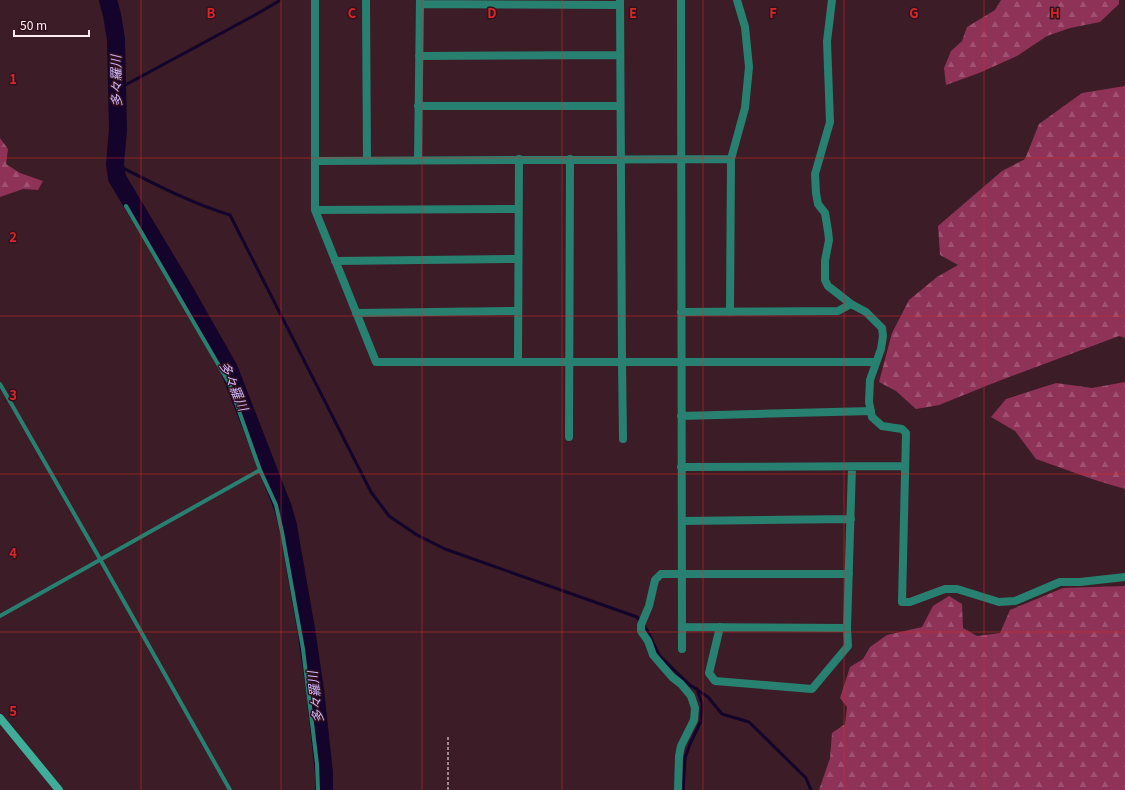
<svg xmlns="http://www.w3.org/2000/svg" width="1125" height="790" viewBox="0 0 1125 790" font-family="Georgia,'Noto Sans JP',serif">
<style>
.forest{fill:url(#forest-firs)}
.lines{fill:none;stroke-linecap:round;stroke-linejoin:round}
.stream{stroke:#14032b;stroke-width:3}
.river{stroke:#14032b;stroke-width:18}
.path{stroke:#a18890;stroke-width:2;stroke-dasharray:3 2;stroke-linecap:butt}
.lane{stroke:#288070;stroke-width:4}
.street{stroke:#288070;stroke-width:8}
.secondary{stroke:#3fad99;stroke-width:8}
.grid{fill:none;stroke:#d62828;stroke-width:1;stroke-opacity:0.55}
.labels{text-anchor:middle;stroke-width:3;stroke-linejoin:round;paint-order:stroke}
.water-label{font-size:13px;font-style:italic;fill:#cab4f8;stroke:#32121e}
.grid-label{font-size:13px;text-anchor:middle;font-weight:bold;fill:#d62828;stroke:#32121e;stroke-width:3;stroke-linejoin:round;paint-order:stroke}
</style>
<defs>
<pattern id="forest-firs" width="22" height="20" patternUnits="userSpaceOnUse"><rect width="22" height="20" fill="#8f3258"/><path d="M5 1l3.5 6h-7zM16 11l3.5 6h-7z" fill="#a05070"/></pattern>
</defs>
<rect width="100%" height="100%" fill="#3c1c27"/>
<path class="forest" d="M1001 0H1119V4L1100 22 1070 28 1047 36 1017 56 979 73 946 85 944 68 951 51 962 41 967 27 995 10Z
M1125 86V338L1119 336 996 382 939 405 916 409 896 391 879 382 892 333 909 300 937 277 958 265 940 255 938 226 1002 171 1025 159 1039 124 1082 93Z
M0 138 8 149 6 164 20 173 43 181 38 190 23 189 0 197Z
M1125 382V489L1095 480 1036 459 1015 431 991 417 1006 399 1056 383 1092 388Z
M1125 586V790H819L830 758 832 733 845 724 847 707 840 698 850 667 863 659 870 647 887 635 922 627 933 606 949 596 962 604 963 628 977 636 1000 633 1010 610 1063 588Z"/>
<g class="lines">
<path class="stream" d="M116 90 255 15 279 1
M115 164C153 183 190 203 230 215L371 492 389 516 417 535 445 549 637 617 647 630 659 655 674 670 690 685 708 697 722 714 749 722 806 778 811 790
M683 790 685 758 690 744 701 721 702 704 697 689"/>
<path class="river" d="M108 0 112 15 116 39 118 130 115 164 117 178 183 288 229 369 283 508 288 526 306 629 315 690 324 773V790"/>
<path class="path" d="M448 790V735"/>
<path class="lane" d="M0 384 100 559 230 790
M260 470 276 505 282 532 303 649 317 764 318 790
M0 616 260 470 229 383 126 206"/>
<path class="street" d="M315 0V210L376 362H876
M366 0 367 160
M620 0 622 362 623 439
M681 0 682 649
M832 0 827 41 830 122 815 174 816 193 818 204 825 213 828 231 829 240 825 261V280L828 286 851 304 866 312 882 328 883 336 881 349 870 380 869 402 872 417 882 426 902 429 906 433 902 602H910L945 589H957L999 602 1015 601 1060 582H1080L1125 577
M420 4 620 5
M419 56 620 55
M418 106H620
M418 160 420 0
M315 161 731 159
M315 210 518 209
M335 261 518 259
M681 312 838 311 851 304
M730 312 731 159 745 108 749 67 745 27 737 0
M356 313 518 311
M518 362 519 159
M681 416 871 411
M569 437 570 159
M681 467 905 466
M682 521 851 519
M682 627 847 628
M720 627 709 673 715 681 812 689 848 646 847 628 852 467
M678 790 679 756 681 746 694 720 695 708 691 696 681 684 672 677 653 655 648 641 641 631V625L649 606 655 580 661 574H849"/>
<path class="secondary" d="M0 718 59 790"/>
</g>
<path class="grid" d="M141 0V790M281 0V790M422 0V790M562 0V790M703 0V790M844 0V790M984 0V790M0 158H1125M0 316H1125M0 474H1125M0 632H1125"/>
<g class="labels">
<g class="water-label">
<text transform="translate(116 81) rotate(-91)" y="5">多々羅川</text>
<text transform="translate(234 386) rotate(67)" y="5">多々羅川</text>
<text transform="translate(315 697) rotate(-97)" y="5">多々羅川</text>
</g>
</g>
<g class="grid-label">
<text x="211" y="18">B</text>
<text x="352" y="18">C</text>
<text x="492" y="18">D</text>
<text x="633" y="18">E</text>
<text x="773" y="18">F</text>
<text x="914" y="18">G</text>
<text x="1055" y="18">H</text>
<text x="13" y="84">1</text>
<text x="13" y="242">2</text>
<text x="13" y="400">3</text>
<text x="13" y="558">4</text>
<text x="13" y="716">5</text>
</g>
<path d="M14 30v6h75v-6" fill="none" stroke="#ffecf1" stroke-width="2"/>
<text x="20" y="30" font-size="12" fill="#ffecf1" stroke="#32121e" stroke-width="3" paint-order="stroke">50 m</text>
</svg>
